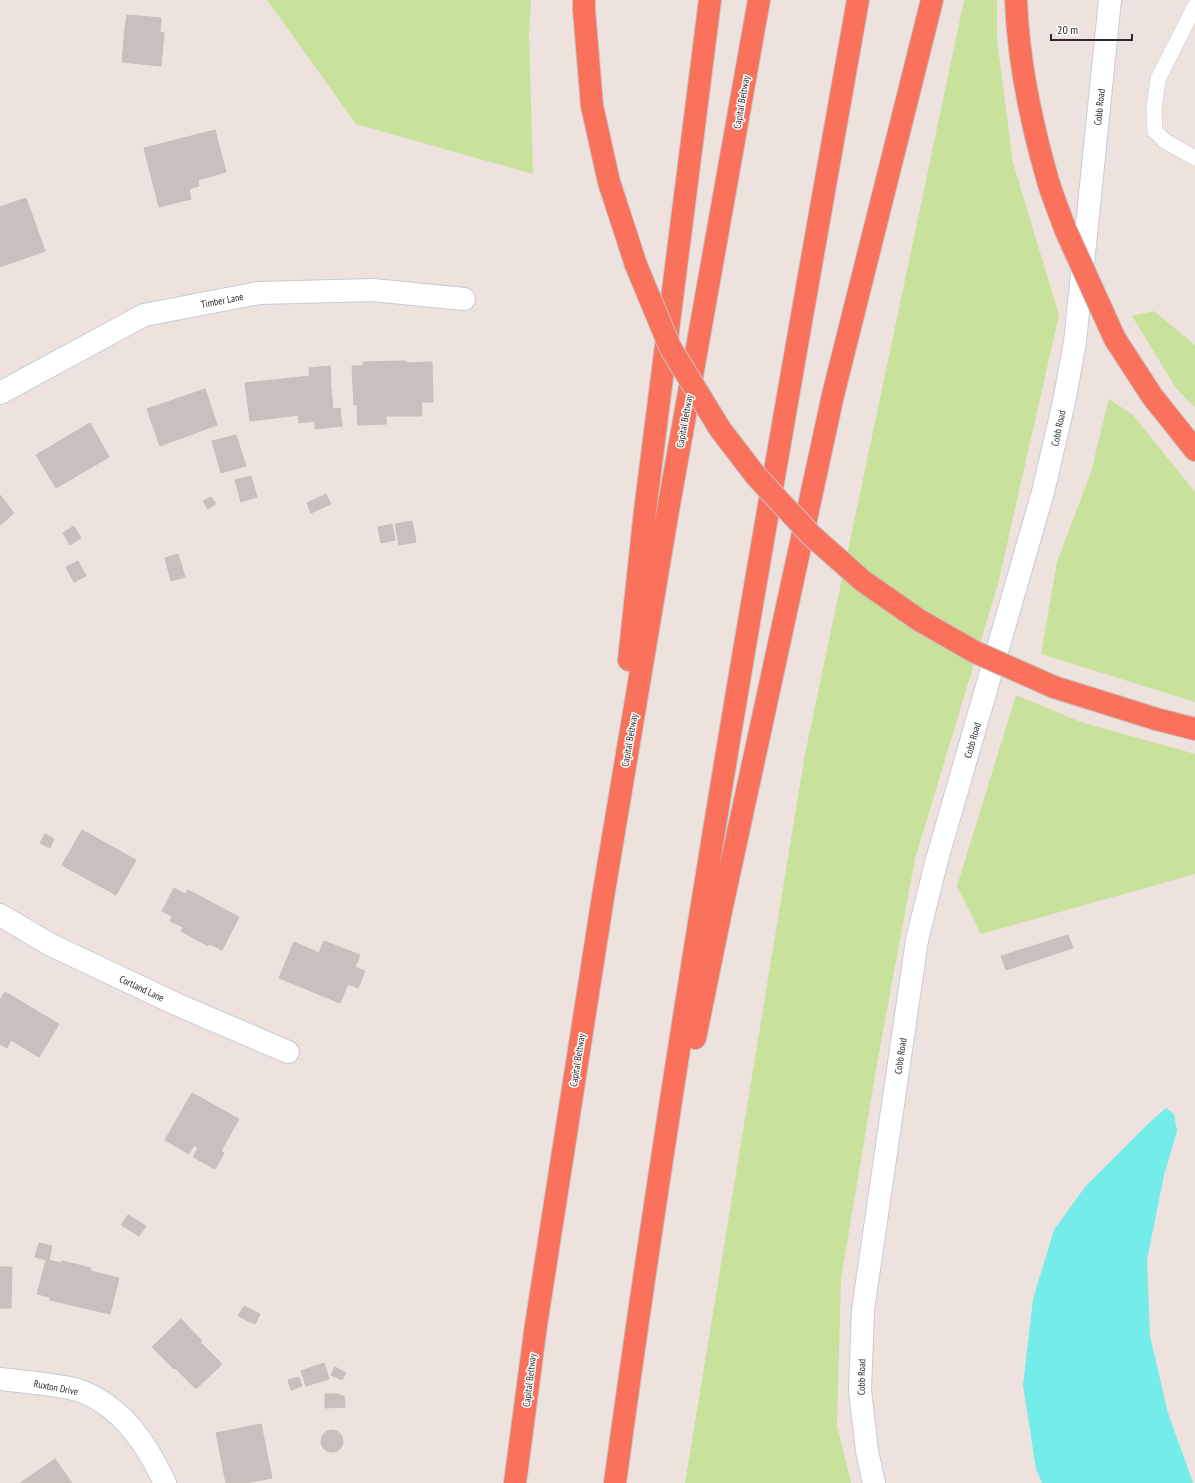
<svg xmlns="http://www.w3.org/2000/svg" width="1195" height="1483" viewBox="0 0 1195 1483" font-family="'PT Sans Narrow',sans-serif">
<style>
.green{fill:#c8e29c}
.water{fill:#74ece9}
.building{fill:#c8c0bd;stroke:#c8bdb7}
.lines{fill:none;stroke-linecap:round;stroke-linejoin:round}
.lane-casing{stroke:#c6cdd4;stroke-width:16}
.street-casing{stroke:#c6cdd4;stroke-width:24}
.highway-casing{stroke:#c4c4c4;stroke-width:24}
.lane{stroke:#fff;stroke-width:15}
.street{stroke:#fff;stroke-width:22}
.highway{stroke:#fa725b;stroke-width:22}
.highway-bridge-casing{stroke:#c4c4c4;stroke-width:24;stroke-linecap:butt}
.highway-bridge{stroke:#fa725b;stroke-width:22}
.labels{text-anchor:middle;stroke-width:3;stroke-linejoin:round;paint-order:stroke}
.street-label{font-size:10px;fill:#2b2b2b;stroke:#fff}
</style>
<rect width="100%" height="100%" fill="#ede2de"/>
<path class="green" d="M267 0H531L529 34 533 174 356 124Z
M964 0H997V39L1013 163 1059 315 998 584 915 859 877 1064 841 1279 837 1425 851 1483H685L805 754Z
M1154 311 1195 345V408L1176 388 1132 316Z
M1109 399 1133 415 1195 492V702L1041 654 1057 562 1091 472Z
M1016 695 1081 722 1195 754V874L981 934 957 886Z"/>
<path class="water" d="M1166 1108 1174 1114 1177 1131 1164 1175 1147 1260 1150 1336 1168 1413 1193 1483H1042L1036 1469 1023 1385 1033 1299 1054 1230 1085 1187 1149 1123Z"/>
<path class="building" d="M127 15 161 18 160 32 125 29Z
M125 29 164 33 161 66 122 62Z
M215 130 226 172 198 180 199 186 189 189 191 199 159 207 144 148Z
M26 198 45 251 0 267V207Z
M406 361V363L432 362 433 402H421L422 416H386V424L358 425 357 404 354 405 352 366H363V362Z
M330 366 331 378H330L333 409 340 408 342 426 315 429V421L299 423 298 415 250 421 245 383 310 376 309 368Z
M205 389 217 425 160 446 147 409Z
M90 423 109 457 56 488 36 455Z
M236 435 246 466 221 473 212 441Z
M251 476 257 497 241 502 235 480Z
M326 494 331 504 311 513 307 503Z
M0 495 14 513 0 525Z
M211 497 216 504 208 509 203 501Z
M412 521 416 542 399 545 395 524Z
M392 524 395 540 381 543 378 527Z
M74 526 81 538 70 545 63 533Z
M178 554 185 577 171 581 165 558Z
M78 561 86 576 74 582 66 567Z
M82 830 136 860 116 895 62 865Z
M45 834 54 839 50 848 40 843Z
M174 888 185 894 188 890 239 917 222 950 209 944 208 946 181 931 183 927 170 921 172 916 162 911Z
M1068 935 1073 948 1006 970 1001 956Z
M324 941 360 955 355 967 365 971 358 988 348 984 340 1003 279 978 294 942 319 953Z
M5 992 59 1024 39 1057 11 1040 7 1048 0 1044V1000Z
M192 1093 239 1119 221 1151 224 1153 215 1169 193 1157 198 1148 194 1145 189 1154 165 1140Z
M128 1215 146 1226 139 1236 121 1225Z
M39 1243 52 1246 49 1260 61 1263 62 1261 91 1268 90 1271 119 1278 110 1314 50 1300V1297L37 1294 46 1260 35 1257Z
M0 1267H12L11 1308H0Z
M244 1306 260 1314 255 1324 238 1316Z
M181 1319 202 1341 200 1342 222 1364 196 1389 175 1368 174 1369 152 1347Z
M324 1363 329 1379 306 1386 301 1371Z
M335 1367 346 1373 342 1380 331 1375Z
M299 1377 302 1386 291 1390 288 1380Z
M325 1394H340V1396H344L345 1407 325 1408Z
M261 1424 272 1478 245 1483H226L216 1433Z
M321 1441a11 11 0 1 1 22 0a11 11 0 1 1-22 0Z
M55 1459 72 1483H20Z"/>
<g class="lines">
<defs>
<path id="lane" d="M1195 6 1158 79 1154 109 1155 131 1165 141 1195 158"/>
<path id="street" d="M0 393 144 315 259 293 373 290 464 299
M0 915 51 945 176 1004 288 1052
M0 1379C19 1381 38 1383 57 1386 64 1387 72 1388 78 1390 122 1406 146 1443 165 1483
M874 1483 867 1451 860 1390 863 1310 917 940 936 863 1043 492 1064 402 1075 342 1110 0"/>
<path id="highway" d="M584 0V10L592 106 609 182 636 265
M1016 0C1018 59 1030 117 1046 174 1051 193 1059 212 1066 231
M1115 339 1152 396 1195 450
M629 660 645 511 710 0
M1054 687 1156 719 1195 729
M695 1038 721 911 833 395 932 0
M515 1483 536 1325 603 897 667 516 759 0
M615 1483C683 987 770 493 858 0"/>
</defs>
<use href="#lane" class="lane-casing"/>
<use href="#street" class="street-casing"/>
<use href="#highway" class="highway-casing"/>
<use href="#lane" class="lane"/>
<use href="#street" class="street"/>
<use href="#highway" class="highway"/>
<defs>
<path id="highway-bridge" d="M1066 231 1115 339
M636 265 670 347 720 429 756 476 811 535 863 581 919 620 975 652 1054 687"/>
</defs>
<use href="#highway-bridge" class="highway-bridge-casing"/>
<use href="#highway-bridge" class="highway-bridge"/>
</g>
<g class="labels">
<g class="street-label">
<text transform="translate(741 102) rotate(-80)" y="4">Capital Beltway</text>
<text transform="translate(1099 107) rotate(-84)" y="4">Cobb Road</text>
<text transform="translate(222 300) rotate(-11)" y="4">Timber Lane</text>
<text transform="translate(684 421) rotate(-80)" y="4">Capital Beltway</text>
<text transform="translate(1058 428) rotate(-78)" y="4">Cobb Road</text>
<text transform="translate(629 740) rotate(-80)" y="4">Capital Beltway</text>
<text transform="translate(972 740) rotate(-74)" y="4">Cobb Road</text>
<text transform="translate(142 988) rotate(25)" y="4">Cortland Lane</text>
<text transform="translate(900 1056) rotate(-82)" y="4">Cobb Road</text>
<text transform="translate(577 1060) rotate(-81)" y="4">Capital Beltway</text>
<text transform="translate(861 1377) rotate(-89)" y="4">Cobb Road</text>
<text transform="translate(529 1380) rotate(-83)" y="4">Capital Beltway</text>
<text transform="translate(56 1387) rotate(11)" y="4">Ruxton Drive</text>
</g>
</g>
<path d="M1051 34v6h81v-6" fill="none" stroke="#2b2b2b" stroke-width="2"/>
<text x="1057" y="34" font-size="12" fill="#2b2b2b" stroke="#ffffff" stroke-width="3" paint-order="stroke">20 m</text>
</svg>
